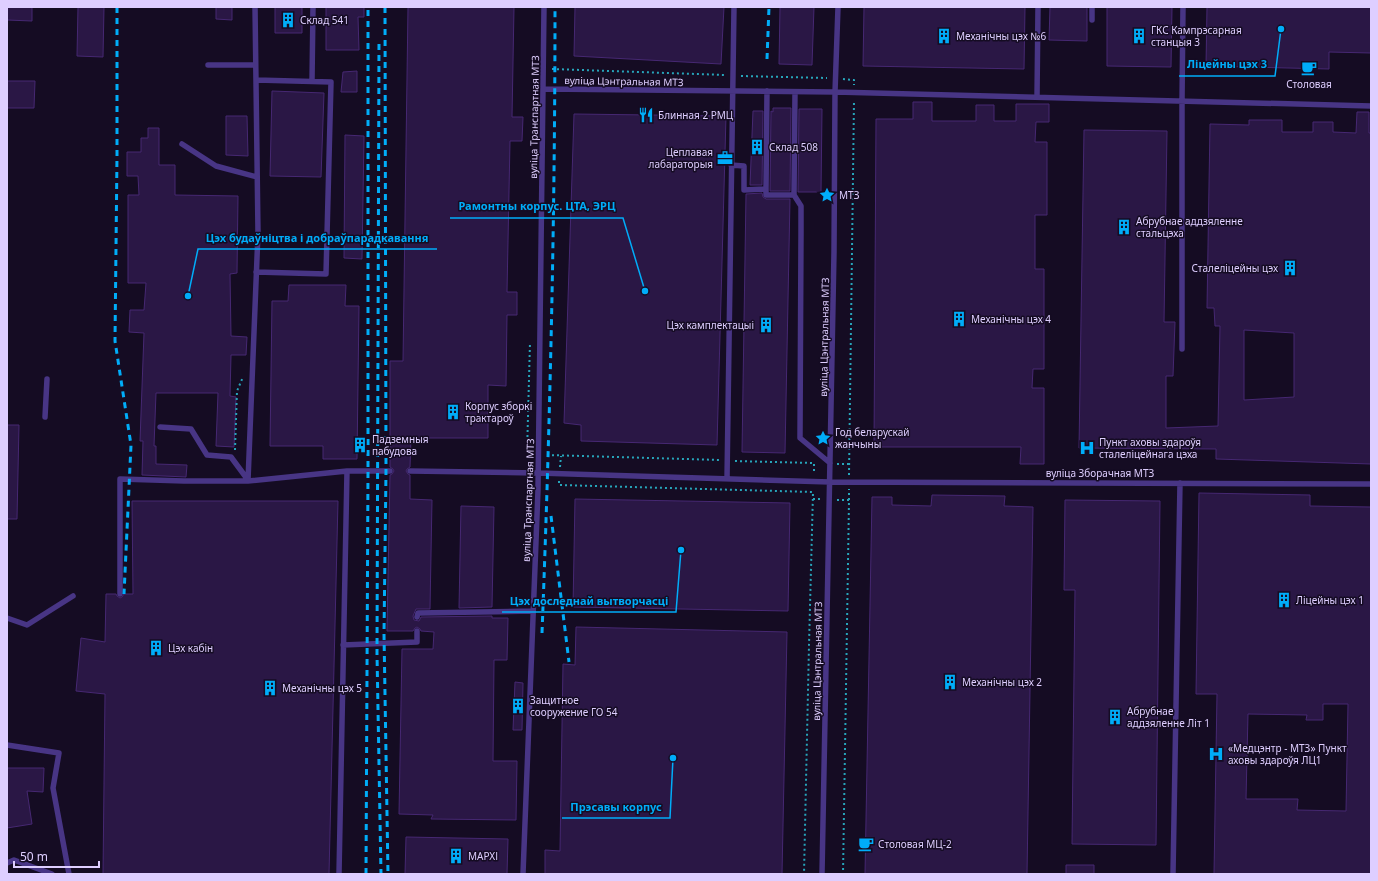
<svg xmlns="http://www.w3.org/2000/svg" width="1378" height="881" viewBox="0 0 1378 881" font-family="'Noto Sans',sans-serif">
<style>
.building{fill:#2a1745;stroke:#462872;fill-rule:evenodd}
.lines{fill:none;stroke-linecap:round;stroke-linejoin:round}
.path{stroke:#27a5ba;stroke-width:2;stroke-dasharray:2 3;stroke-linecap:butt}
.lane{stroke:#483585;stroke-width:5.5}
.rail{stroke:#00adf9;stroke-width:3;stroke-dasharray:6 5;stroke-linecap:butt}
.labels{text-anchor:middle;stroke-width:3;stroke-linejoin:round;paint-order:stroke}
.poi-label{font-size:10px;fill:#deceff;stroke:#150c23;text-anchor:start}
.street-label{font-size:10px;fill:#deceff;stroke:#150c23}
.leader{fill:none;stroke:#00adf9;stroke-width:1.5}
.callout-dot{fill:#00adf9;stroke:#150c23;stroke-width:1.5}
.callout-label{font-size:11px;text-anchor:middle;font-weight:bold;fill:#00adf9;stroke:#150c23;stroke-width:3;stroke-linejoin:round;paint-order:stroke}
</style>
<rect width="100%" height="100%" fill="#150c23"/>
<path class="building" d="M7 7H32V21L7 20Z
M78 7H104L103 57 77 56Z
M216 7H232V20L216 19Z
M275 7H302V33H275Z
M326 7H364V17H358L359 50H326Z
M408 7H514L512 117H523L522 141H510L507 292H517V315H507L506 386 488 385V438H411L410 467 407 469 406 471 408 474 410 475V499L432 500 430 609H416L413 616 414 620 419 621 421 617 492 616V618H508L507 660H494L493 761H517L516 820 431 819 433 815 399 814 402 649H433L434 632 421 631 420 629 417 627 415 628 413 631H387L390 475 392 474 394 471 393 469 390 467V361H403Z
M575 7H724L721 64 574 56Z
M780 7H814L812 65 779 64Z
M864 7H1025L1024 69 863 66Z
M1050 7H1087V41L1049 40Z
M1107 7H1172L1171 67 1107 66Z
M1207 7H1371V53L1329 52V69L1206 66Z
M357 71V92H341L343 72Z
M7 81H35L34 108H7Z
M272 91 324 93 321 177 270 176Z
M913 102H932V121H976V105H994V121H1016V104H1049V122H1036L1035 142H1047V215H1035V269H1044V369H1033L1032 388H1044V464H1020L1021 447H874L876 119H913Z
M773 108H791L790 191H770L771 111 773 112Z
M799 109H822L821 192H798Z
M753 111H763L762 185H750Z
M1357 112H1369V133H1371V464L1216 459V449L1079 448 1084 130 1167 131 1164 322H1175L1173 376H1166V428L1218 426 1220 326H1215L1214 308H1207L1210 124 1249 125V120H1282V132H1313V122H1333V132L1356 133ZM1244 330 1294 333V397L1244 400Z
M574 114 726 116 717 445 581 441V425L564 423Z
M226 116H247L248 156 226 155Z
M148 128H159V165H175V195L238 196 237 273 230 274 231 336 247 337 246 355H231L230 396 236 397 234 447 216 446 218 393H156L154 446H156V464L187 465 186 477 142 475 143 441H140L144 333 129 332 130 310H144L146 283H128V195H139L138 176H127V152H141V138H148Z
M345 135 364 136 362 259 344 258Z
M762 193 763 197 766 199H790L785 453 742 452 746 194Z
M289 285H346L345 306H359L357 459H323V446H270L272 301H288Z
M7 425H19L17 519H7Z
M1199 493 1310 495V506L1371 507V874H1214L1217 694H1196ZM1323 704H1348L1346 811 1297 810 1298 799H1246L1248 714 1307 715 1306 720H1323Z
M932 495 1005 496 1004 506 1033 507 1027 874H865L872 497H892V505L931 506Z
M575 499 790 503 788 611 573 607Z
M1065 500 1160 501 1156 845 1072 844 1075 590H1064Z
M132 501H338L329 874H103L105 694 76 691 81 638 105 642 106 594H116L117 596 120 598 122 597 124 594H133Z
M461 506 494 507 492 607 459 608Z
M576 627 787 632 782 874H545V850L560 851 563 664 575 665Z
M515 682 523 683 522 730H513Z
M7 768H44L43 792 27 791 32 824 7 828Z
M406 837 508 839 507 874H405Z
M1066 865H1094V874H1066Z"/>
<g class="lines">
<path class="path" d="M552 69 725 75
M741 76 827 78
M843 79 854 80V85
M235 450 237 391 243 377
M530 454H527L530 342
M547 455 720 460
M735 461 814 463V473
M837 464H849
M560 467 561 456
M849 475 854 101
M559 481V485L813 492 809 645 804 874
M813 499H822
M837 500H849L843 874
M849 500V489"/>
<path class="lane" d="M255 7 258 233 248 481 347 471H390
M838 7 835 92 1371 106
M1092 7V20
M208 65H255
M256 80 331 82 326 274 256 272
M312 81 313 7
M543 89 835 92 834 252 822 874
M1037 97 1038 7
M182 144 216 166 257 177
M731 165 744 166V190L766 189V195H794L795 92
M766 189 767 91
M794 195 801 206V233L800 438 830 463
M1182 349V101L1183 7
M45 417 47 379
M160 427 191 429 207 455 231 457 248 480
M410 471 538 473 830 482 1371 484
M727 479 734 7
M120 594V479L184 481H248
M417 617 418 613 533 611
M7 618 27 625 73 596
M343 645 417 642V631
M7 745 59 753 53 788 69 874
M7 863 14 860 52 874
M339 874 347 471
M523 874 538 490 544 7
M1173 874 1180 483"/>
<path class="rail" d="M117 7V155L115 341 131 445 124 594
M385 7 386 471 384 634 388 874
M379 44 377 654 381 874
M767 59 769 7
M551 516 569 662
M542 633C550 425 555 216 555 7
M366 874 368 471V7"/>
</g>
<defs>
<symbol id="building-bare" viewBox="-9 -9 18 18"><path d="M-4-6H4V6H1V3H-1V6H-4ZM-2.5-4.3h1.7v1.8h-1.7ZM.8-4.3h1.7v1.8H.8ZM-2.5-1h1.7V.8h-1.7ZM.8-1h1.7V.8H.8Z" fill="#00adf9" stroke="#150c23" stroke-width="2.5" paint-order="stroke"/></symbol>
<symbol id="cafe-bare" viewBox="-9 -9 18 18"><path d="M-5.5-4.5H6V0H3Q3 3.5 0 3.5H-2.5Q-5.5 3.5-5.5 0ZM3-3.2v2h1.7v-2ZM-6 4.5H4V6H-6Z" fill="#00adf9" stroke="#150c23" stroke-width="2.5" paint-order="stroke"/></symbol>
<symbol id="restaurant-bare" viewBox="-9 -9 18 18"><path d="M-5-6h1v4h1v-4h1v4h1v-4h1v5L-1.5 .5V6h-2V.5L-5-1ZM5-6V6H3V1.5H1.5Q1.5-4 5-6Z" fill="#00adf9" stroke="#150c23" stroke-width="2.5" paint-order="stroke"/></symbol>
<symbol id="office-bare" viewBox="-9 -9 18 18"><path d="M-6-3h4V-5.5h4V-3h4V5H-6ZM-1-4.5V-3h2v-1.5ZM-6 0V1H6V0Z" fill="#00adf9" stroke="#150c23" stroke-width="2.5" paint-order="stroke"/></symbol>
<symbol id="sight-bare" viewBox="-9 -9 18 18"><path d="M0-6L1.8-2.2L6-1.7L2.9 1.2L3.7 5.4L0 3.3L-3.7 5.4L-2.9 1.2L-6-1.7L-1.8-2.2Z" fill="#00adf9" stroke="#150c23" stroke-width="2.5" paint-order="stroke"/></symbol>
<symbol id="hospital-bare" viewBox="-9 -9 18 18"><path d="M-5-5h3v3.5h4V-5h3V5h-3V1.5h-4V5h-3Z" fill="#00adf9" stroke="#150c23" stroke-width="2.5" paint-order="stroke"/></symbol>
</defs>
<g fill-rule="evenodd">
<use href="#building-bare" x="277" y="9" width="22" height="22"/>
<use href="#building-bare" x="933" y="25" width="22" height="22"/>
<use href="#building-bare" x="1128" y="25" width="22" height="22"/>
<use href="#cafe-bare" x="1298" y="57" width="22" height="22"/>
<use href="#restaurant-bare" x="635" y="104" width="22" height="22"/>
<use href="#building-bare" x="746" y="136" width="22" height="22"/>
<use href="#office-bare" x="714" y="147" width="22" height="22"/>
<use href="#sight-bare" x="816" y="184" width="22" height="22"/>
<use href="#building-bare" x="1113" y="216" width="22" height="22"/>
<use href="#building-bare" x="1279" y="257" width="22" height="22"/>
<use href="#building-bare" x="948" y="308" width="22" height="22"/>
<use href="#building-bare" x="755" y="314" width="22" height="22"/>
<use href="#building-bare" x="442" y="401" width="22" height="22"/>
<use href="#sight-bare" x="812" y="427" width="22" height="22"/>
<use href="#building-bare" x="349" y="434" width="22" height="22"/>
<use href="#hospital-bare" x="1076" y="437" width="22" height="22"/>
<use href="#building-bare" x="1273" y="589" width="22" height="22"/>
<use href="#building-bare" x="145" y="637" width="22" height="22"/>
<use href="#building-bare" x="939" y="671" width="22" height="22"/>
<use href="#building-bare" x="259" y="677" width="22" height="22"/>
<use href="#building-bare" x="507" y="695" width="22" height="22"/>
<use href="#building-bare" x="1104" y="706" width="22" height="22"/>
<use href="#hospital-bare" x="1205" y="743" width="22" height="22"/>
<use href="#cafe-bare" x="855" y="833" width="22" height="22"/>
<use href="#building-bare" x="445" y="845" width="22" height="22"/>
</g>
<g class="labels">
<g class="poi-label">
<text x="300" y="24">Склад 541</text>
<text x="1151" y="34">ГКС Кампрэсарная<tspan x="1151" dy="12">станцыя 3</tspan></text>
<text x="956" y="40">Механічны цэх №6</text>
<text x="1309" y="88" text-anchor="middle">Столовая</text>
<text x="658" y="119">Блинная 2 РМЦ</text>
<text x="769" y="151">Склад 508</text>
<text x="713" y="156" text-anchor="end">Цеплавая<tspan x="713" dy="12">лабараторыя</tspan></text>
<text x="839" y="199">МТЗ</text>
<text x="1136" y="225">Абрубнае аддзяленне<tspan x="1136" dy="12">стальцэха</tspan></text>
<text x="1278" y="272" text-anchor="end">Сталеліцейны цэх</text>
<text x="971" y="323">Механічны цэх 4</text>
<text x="754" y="329" text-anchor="end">Цэх камплектацыі</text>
<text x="465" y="410">Корпус зборкі<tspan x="465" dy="12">трактароў</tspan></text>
<text x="835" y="436">Год беларускай<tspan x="835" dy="12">жанчыны</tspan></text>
<text x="372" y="443">Падземныя<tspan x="372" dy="12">пабудова</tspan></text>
<text x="1099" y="446">Пункт аховы здароўя<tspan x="1099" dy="12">сталеліцейнага цэха</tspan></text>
<text x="1296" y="604">Ліцейны цэх 1</text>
<text x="168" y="652">Цэх кабін</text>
<text x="962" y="686">Механічны цэх 2</text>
<text x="282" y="692">Механічны цэх 5</text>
<text x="530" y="704">Защитное<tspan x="530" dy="12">сооружение ГО 54</tspan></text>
<text x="1127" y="715">Абрубнае<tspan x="1127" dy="12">аддзяленне Літ 1</tspan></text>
<text x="1228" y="752">«Медцэнтр - МТЗ» Пункт<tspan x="1228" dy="12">аховы здароўя ЛЦ1</tspan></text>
<text x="878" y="848">Столовая МЦ-2</text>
<text x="468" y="860">МАРХІ</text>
</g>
<g class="street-label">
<text transform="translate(624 81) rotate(1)" y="4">вуліца Цэнтральная МТЗ</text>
<text transform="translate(534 117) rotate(-89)" y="4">вуліца Транспартная МТЗ</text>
<text transform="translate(824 337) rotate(-89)" y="4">вуліца Цэнтральная МТЗ</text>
<text x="1100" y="477">вуліца Зборачная МТЗ</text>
<text transform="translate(528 500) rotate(-88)" y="4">вуліца Транспартная МТЗ</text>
<text transform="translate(817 661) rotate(-89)" y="4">вуліца Цэнтральная МТЗ</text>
</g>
</g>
<path class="leader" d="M1281 29L1275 76H1179M645 291L623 218H450M188 296L198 249H437M681 550L676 612H502M673 758L670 818H562"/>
<g class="callout-dot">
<circle cx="1281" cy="29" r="4"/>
<circle cx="645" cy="291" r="4"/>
<circle cx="188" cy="296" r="4"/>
<circle cx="681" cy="550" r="4"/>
<circle cx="673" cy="758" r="4"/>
</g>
<g class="callout-label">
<text x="1227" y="68">Ліцейны цэх 3</text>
<text x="537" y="210">Рамонтны корпус. ЦТА, ЭРЦ</text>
<text x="317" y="242">Цэх будаўніцтва і добраўпарадкавання</text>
<text x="589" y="605">Цэх доследнай вытворчасці</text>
<text x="616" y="811">Прэсавы корпус</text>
</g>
<rect width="1378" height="881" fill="none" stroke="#deceff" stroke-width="16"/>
<path d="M14 861v6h85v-6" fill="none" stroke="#deceff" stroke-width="2"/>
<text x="20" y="861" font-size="12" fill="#deceff" stroke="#150c23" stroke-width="3" paint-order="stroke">50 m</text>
</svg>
